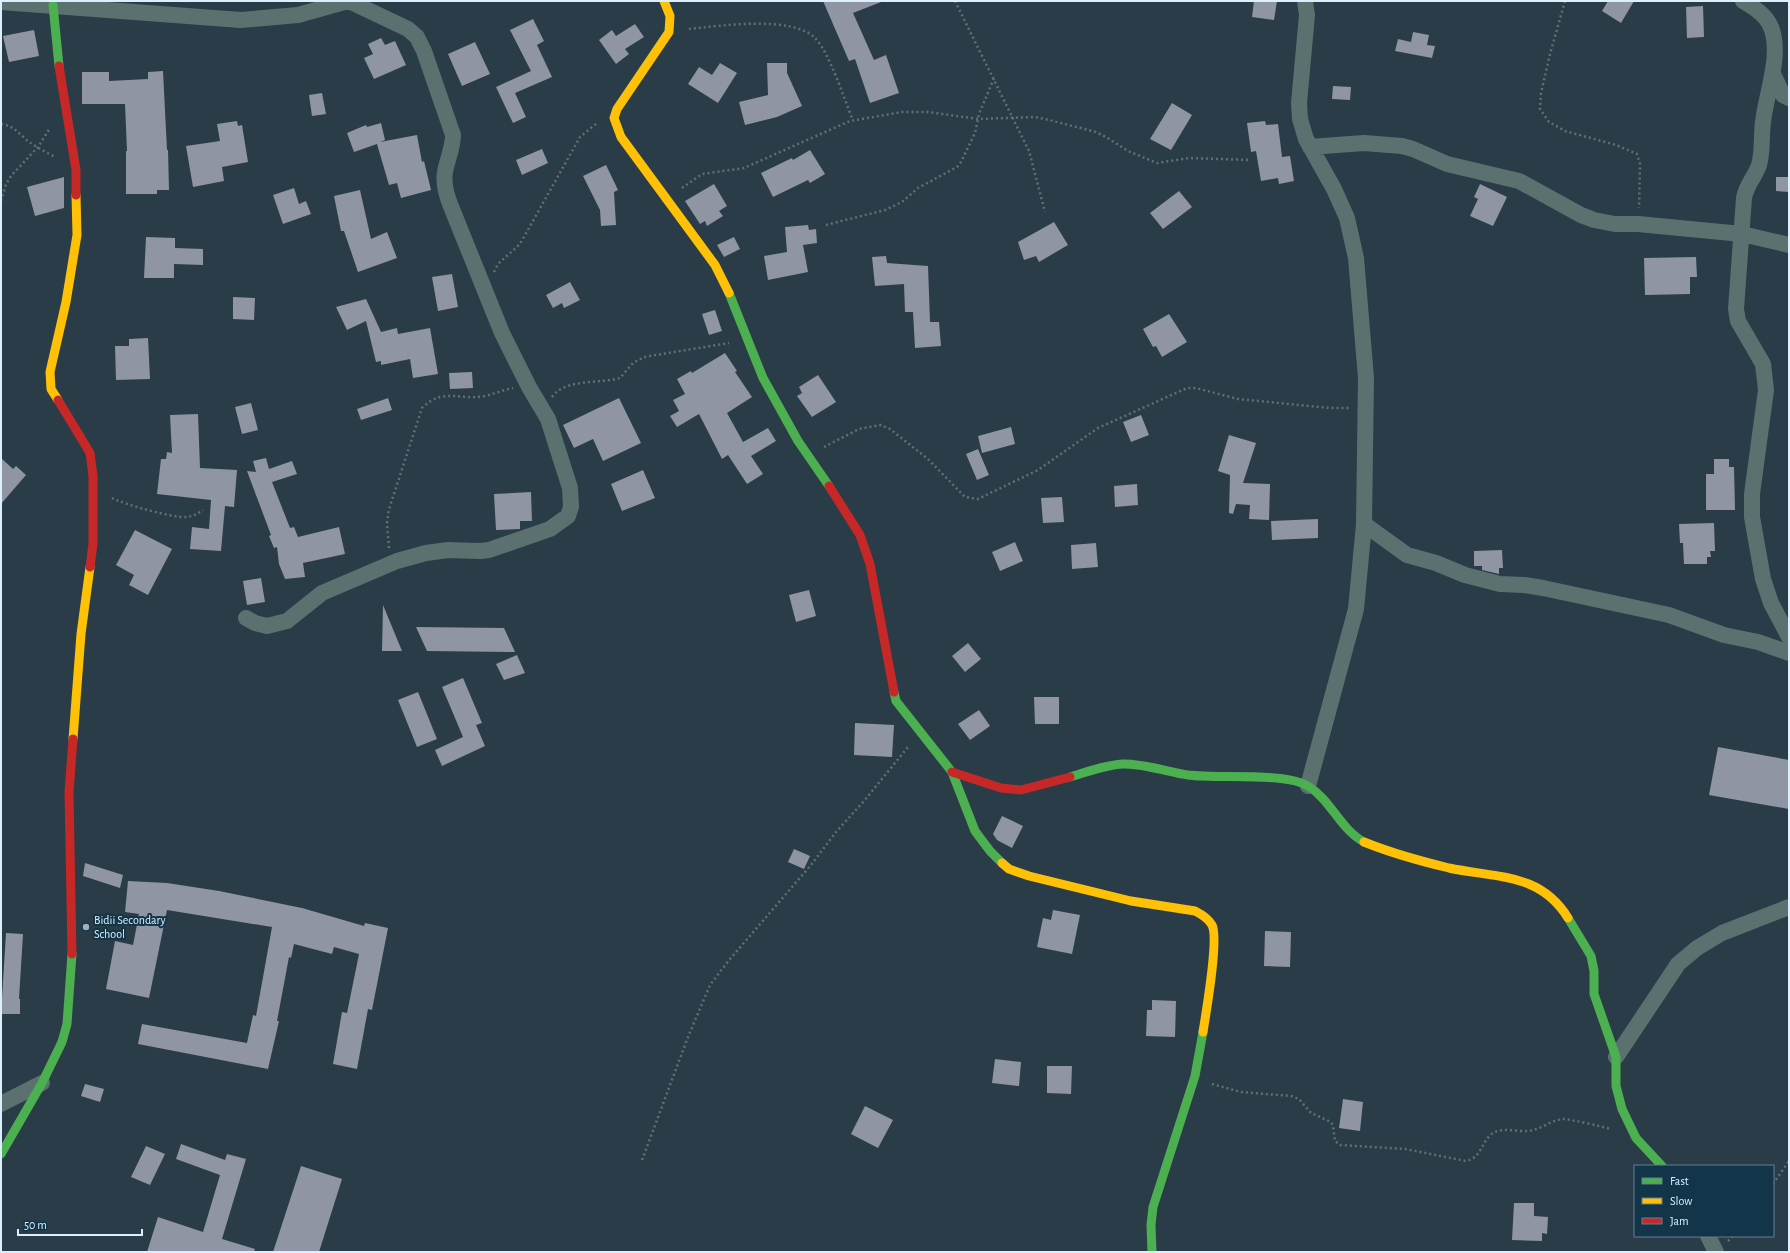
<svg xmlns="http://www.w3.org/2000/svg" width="1790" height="1253" viewBox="0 0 1790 1253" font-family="'Alegreya Sans',sans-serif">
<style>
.building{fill:#8f95a3}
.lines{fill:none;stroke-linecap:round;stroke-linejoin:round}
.path{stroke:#5f7272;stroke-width:2.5;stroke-dasharray:2 3;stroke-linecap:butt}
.street{stroke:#5a7170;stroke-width:16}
.fast{stroke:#4caf50;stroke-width:9}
.slow{stroke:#ffc107;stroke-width:9}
.jam{stroke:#c62828;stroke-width:9}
.poi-dot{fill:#9eb0bd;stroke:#123549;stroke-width:1.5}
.labels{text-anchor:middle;stroke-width:4;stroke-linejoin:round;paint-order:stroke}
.poi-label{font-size:12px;fill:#dceffc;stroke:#123549;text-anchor:start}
</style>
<rect width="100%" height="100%" fill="#2a3c47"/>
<path class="building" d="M823 1H880L881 2 853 13 874 60 886 55 899 93 870 103 855 59 849 61Z
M1254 1H1277L1274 20 1252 17Z
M1608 1H1634L1621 23 1602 11Z
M1703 6 1704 37 1687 38 1686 7Z
M533 19 544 41 537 45 552 77 515 93 526 117 513 123 496 87 531 71 510 30Z
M635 24 644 37 625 49 629 54 616 64 599 40 612 30 616 36Z
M34 30 39 56 9 62 3 36Z
M1413 32 1429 35 1427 45 1435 46 1432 58 1395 51 1398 39 1411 42Z
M381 38 385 45 395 41 406 65 374 79 364 58 373 54 368 44Z
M475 42 490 74 462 86 448 54Z
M720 63 737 73 718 103 688 84 699 67 712 75Z
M767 63H787V73L802 106 777 117 745 125 739 102 768 95Z
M163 71 167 150H168L169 190H157V194H126V151H127L125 104H82V72H109V81L148 79V72Z
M1333 86 1351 87 1350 100 1332 99Z
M322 93 326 114 312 116 309 95Z
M1172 103 1192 115 1171 150 1150 139Z
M237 121 238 126 242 125 248 162 222 167 224 181 193 187 186 146 220 141 217 124Z
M1265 121 1266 125 1278 124 1282 157 1290 156 1294 181 1279 184 1278 178 1261 181 1256 151 1251 152 1247 123Z
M381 123 385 140 380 142 417 135 422 162 424 161 431 190 401 198 397 183 389 185 377 144 354 152 347 133 366 125 367 127Z
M542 149 548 163 522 175 516 160Z
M810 150 825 174 810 183 808 180 773 197 761 173 792 158 793 160Z
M606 165 618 190 614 192 616 225 601 226 600 210 583 176Z
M64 177V208L35 216 27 187Z
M1776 177H1789V192L1776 191Z
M714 184 727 206 719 211 723 216 707 226 705 221 700 224 685 201Z
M1480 184 1507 197 1493 226 1470 216 1478 199 1474 197Z
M294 188 299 204 306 201 311 214 283 224 273 195Z
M360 190 371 239 387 232 397 258 358 272 344 231H341L334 196Z
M1179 191 1192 207 1163 229 1150 213Z
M1054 222 1068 245 1039 262 1036 256 1024 260 1018 242Z
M808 225 809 230 816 229 817 243 803 245 808 272 768 280 764 256 787 252 785 227Z
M146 237 175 238V248L203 249V265L174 264V278H144Z
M734 237 740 249 724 257 717 245Z
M886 256 887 263 928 266 930 322H939L941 346 915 348 913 312H905L904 284 875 286 872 257Z
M1696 257 1697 277H1690V294L1645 295 1644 258Z
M452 274 458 307 438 311 432 277Z
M570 282 580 300 564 308 562 303 553 308 546 295Z
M233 297 255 298 254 320 233 319Z
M366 299 381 332 397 328 398 334 430 328 438 374 413 378 410 359 381 365V361L376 362 366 321 347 330 336 307Z
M715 310 722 331 709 335 702 314Z
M1169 314 1187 342 1162 357 1156 346 1153 347 1143 329Z
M148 338 150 379 116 380 115 346H129V339Z
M725 353 737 371 735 372 752 397 727 413 743 442 768 428 776 441 751 456 763 474 747 484 728 455 722 459 699 414 677 427 670 416 679 411 673 400 685 394 677 379 691 371 692 373Z
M472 372 473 388 450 389 449 373Z
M818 375 836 402 812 417 797 396 802 393 799 387Z
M388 398 392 410 361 420 357 409Z
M619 398 641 443 603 461 593 439 574 448 563 425Z
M251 403 258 430 242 434 235 407Z
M198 414 200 468 237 470 234 507 225 506 221 551 190 549 192 527 209 529 211 500 157 494 161 459H166L167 452 172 453 170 415Z
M1141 415 1149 435 1131 442 1123 422Z
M1011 427 1015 444 982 453 978 436Z
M1229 435 1256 443 1243 483 1270 484 1269 520 1249 519 1250 505 1236 504 1233 514 1229 513 1230 475 1218 471Z
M978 449 989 475 977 480 966 454Z
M1 458 13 469 16 466 26 475 1 504Z
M266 458 269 469 292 461 297 474 272 482 290 528 294 527 298 537 339 527 345 554 303 563 305 577 285 579 279 564 277 547 274 548 269 536 271 535 247 471 256 472 253 461Z
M1714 459H1729V467H1734L1735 510H1706V474H1714Z
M643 470 655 498 622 511 611 484Z
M1137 484 1138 505 1115 507 1114 486Z
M531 492 532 521H520V529L496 530 494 494Z
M1062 497 1064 522 1043 523 1041 498Z
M1318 519V538L1272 540 1271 521Z
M1714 523 1715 551H1710L1711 557H1707V564H1684L1683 543H1680L1679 524Z
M135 530 172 549 148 595 129 585 134 575 116 565Z
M1015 542 1023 561 1000 571 992 552Z
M1096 543 1098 567 1072 569 1071 545Z
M1502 550 1503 568H1499V574L1482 570V566H1474V551Z
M261 578 265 602 247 605 243 581Z
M809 590 816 616 796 622 789 595Z
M383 605 402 651H382Z
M416 627 504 628 515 652 427 651Z
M968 643 981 659 965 672 952 656Z
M517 655 525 673 504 680 496 664Z
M463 678 482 723 476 725 485 746 442 766 435 750 463 737 442 687Z
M418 692 437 739 417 747 398 700Z
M1034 697H1059V724H1035Z
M979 710 990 726 970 740 958 724Z
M855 723 894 725 892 757 854 755Z
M1718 747 1789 760V809L1709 795Z
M1002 816 1023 826 1012 848 997 840 993 834Z
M794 849 810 856 804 869 788 862Z
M85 863 123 875 120 888 83 876Z
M128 881 167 883 219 891 302 908 364 926 365 923 388 928 372 1010 368 1009 357 1069 333 1064 342 1012 347 1013 359 954 334 947 332 954 294 944 291 958 289 957 277 1021H279L268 1069 138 1044 142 1024 247 1043 253 1015 256 1016 272 927 167 910 149 998 106 989 115 941 133 945 139 914 125 912Z
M1053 910 1080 915 1072 954 1037 947 1043 918 1051 920Z
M1265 931 1291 932 1290 967 1264 966Z
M6 933 23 934 19 999H20V1014H1Z
M1152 1000 1176 1001 1175 1037 1146 1036 1147 1010H1152Z
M995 1059 1021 1062 1019 1086 992 1083Z
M1047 1066H1072L1071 1094 1047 1093Z
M85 1084 104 1089 100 1102 81 1096Z
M1343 1099 1363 1102 1360 1131 1339 1128Z
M865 1106 893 1120 878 1148 851 1134Z
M181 1144 225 1160 227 1154 246 1159 222 1239 255 1249 254 1252H147L158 1217 203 1232 220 1175 176 1159Z
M146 1146 165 1154 150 1185 131 1177Z
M301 1166 342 1179 319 1252H273Z
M1514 1203H1534V1216L1548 1217 1547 1234 1542 1233V1241L1512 1240Z"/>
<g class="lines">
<path class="path" d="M955 1 1029 151 1045 212
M1565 1 1550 54 1541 93 1540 109 1549 122 1565 131 1616 145 1637 154 1640 164 1639 208
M689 29C718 26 793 15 815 38 829 52 844 98 852 118
M1 124C13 125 19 134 28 141 36 147 46 152 55 157
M682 188 702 174 744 168 850 121 902 112H928L978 119 1035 117 1045 119 1096 132 1106 137 1128 151 1157 163 1189 158 1250 160
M1 201 6 184 11 176 38 147 50 128
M826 225 885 210 902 202 918 188 957 167 961 162 975 133 979 114 994 78
M494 272 498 264 520 244 580 137 597 123
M552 397C565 378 601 384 620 378L633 363 644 357 729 343
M824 447 859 429 881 425 890 429 928 459 965 497 978 499 1038 470 1098 428 1187 388H1196L1238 399 1330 408H1350
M112 498C123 504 173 518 185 517 192 517 197 514 203 510
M389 548 387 523 389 509 422 408C443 387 460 401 485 396 494 394 503 390 513 388
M1212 1084 1241 1092 1291 1096 1299 1099 1311 1113 1331 1122 1333 1126 1335 1141 1340 1145 1405 1149 1466 1161C1482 1158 1481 1141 1493 1133 1503 1127 1518 1132 1529 1131 1542 1129 1553 1119 1564 1119 1573 1120 1601 1126 1610 1129
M642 1160 688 1037 710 985 730 959 811 865 836 832 864 801 908 747
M1773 1184 1789 1161
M1728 1241 1733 1236"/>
<path class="street" d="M1305 1 1307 15 1299 103 1300 119 1306 139 1334 189 1347 218 1356 258 1366 378 1364 524 1356 609 1308 786
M1743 1C1753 7 1765 14 1770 25 1783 52 1766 94 1763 122 1761 136 1763 152 1759 165 1755 177 1746 185 1744 198L1736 309 1738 321 1763 364 1766 390 1752 494V517L1763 579 1771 603 1789 637
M1 2 241 20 298 15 348 1
M1773 74 1783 95 1789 98
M1310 147 1364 143 1402 146 1413 149 1447 164 1519 181 1581 215 1594 220 1615 224H1638L1742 234 1789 245
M1364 524 1407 555 1436 563 1465 575 1500 584 1524 585 1543 588 1669 615 1724 635 1758 642 1789 653
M246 618 255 623 267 626 287 621 322 593 397 561 426 553 448 550 480 551 489 550 550 529 568 516 571 507 570 488 548 419 529 387 502 333 450 204C446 194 443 184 445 172 447 160 453 148 453 135L424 51 417 37 408 29 349 1
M1616 1057 1678 964 1697 948 1722 933 1789 907
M1 1104 42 1083
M1708 1236 1716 1252"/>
<path class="fast" d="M53 5 59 66
M729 293 763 378 798 441 829 486
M894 692 896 701 952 772 975 831 990 851 1002 863
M1070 777C1087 772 1104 765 1123 764 1141 763 1169 772 1188 775 1219 779 1285 772 1308 786 1331 800 1340 829 1364 842
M1568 918 1591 956 1594 971V994L1616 1057V1086L1622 1109 1636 1138 1662 1166
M1 1154 42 1083 62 1042 67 1024 72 954
M1152 1252 1151 1225 1153 1207 1195 1076 1203 1032"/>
<path class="slow" d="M664 1 670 16 669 32 617 109 614 118 621 137 715 265 729 293
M58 400 51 389 50 372 66 302 77 235 76 195
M73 739 81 634 90 567
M1364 842C1391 853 1420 861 1449 868 1495 878 1540 872 1568 918
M1002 863 1009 869 1029 876 1131 901 1195 911C1201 914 1208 918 1212 925 1219 938 1206 1013 1203 1032"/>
<path class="jam" d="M59 66 76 170V195
M58 400 90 453 93 476V544L90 567
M829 486 860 535 870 564 894 692
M952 772 1001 788 1021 790 1070 777
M72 954 69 792 73 739"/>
</g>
<circle class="poi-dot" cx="86" cy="927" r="4"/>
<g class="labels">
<g class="poi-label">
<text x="94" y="924">Bidii Secondary<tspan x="94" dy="14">School</tspan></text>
</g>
</g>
<rect width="1790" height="1253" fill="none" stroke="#dceffc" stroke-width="4"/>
<rect x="1634" y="1165" width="140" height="72" fill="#123549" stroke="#637f91"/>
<rect x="1642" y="1178" width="20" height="6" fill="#4caf50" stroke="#637f91"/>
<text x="1670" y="1185" font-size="12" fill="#dceffc">Fast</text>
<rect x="1642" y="1198" width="20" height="6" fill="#ffc107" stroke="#637f91"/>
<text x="1670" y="1205" font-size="12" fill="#dceffc">Slow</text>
<rect x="1642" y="1218" width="20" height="6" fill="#c62828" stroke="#637f91"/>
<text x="1670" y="1225" font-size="12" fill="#dceffc">Jam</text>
<path d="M18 1229v6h124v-6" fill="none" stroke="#dceffc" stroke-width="2"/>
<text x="24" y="1229" font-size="12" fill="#dceffc" stroke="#123549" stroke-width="3" paint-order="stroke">50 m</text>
</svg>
